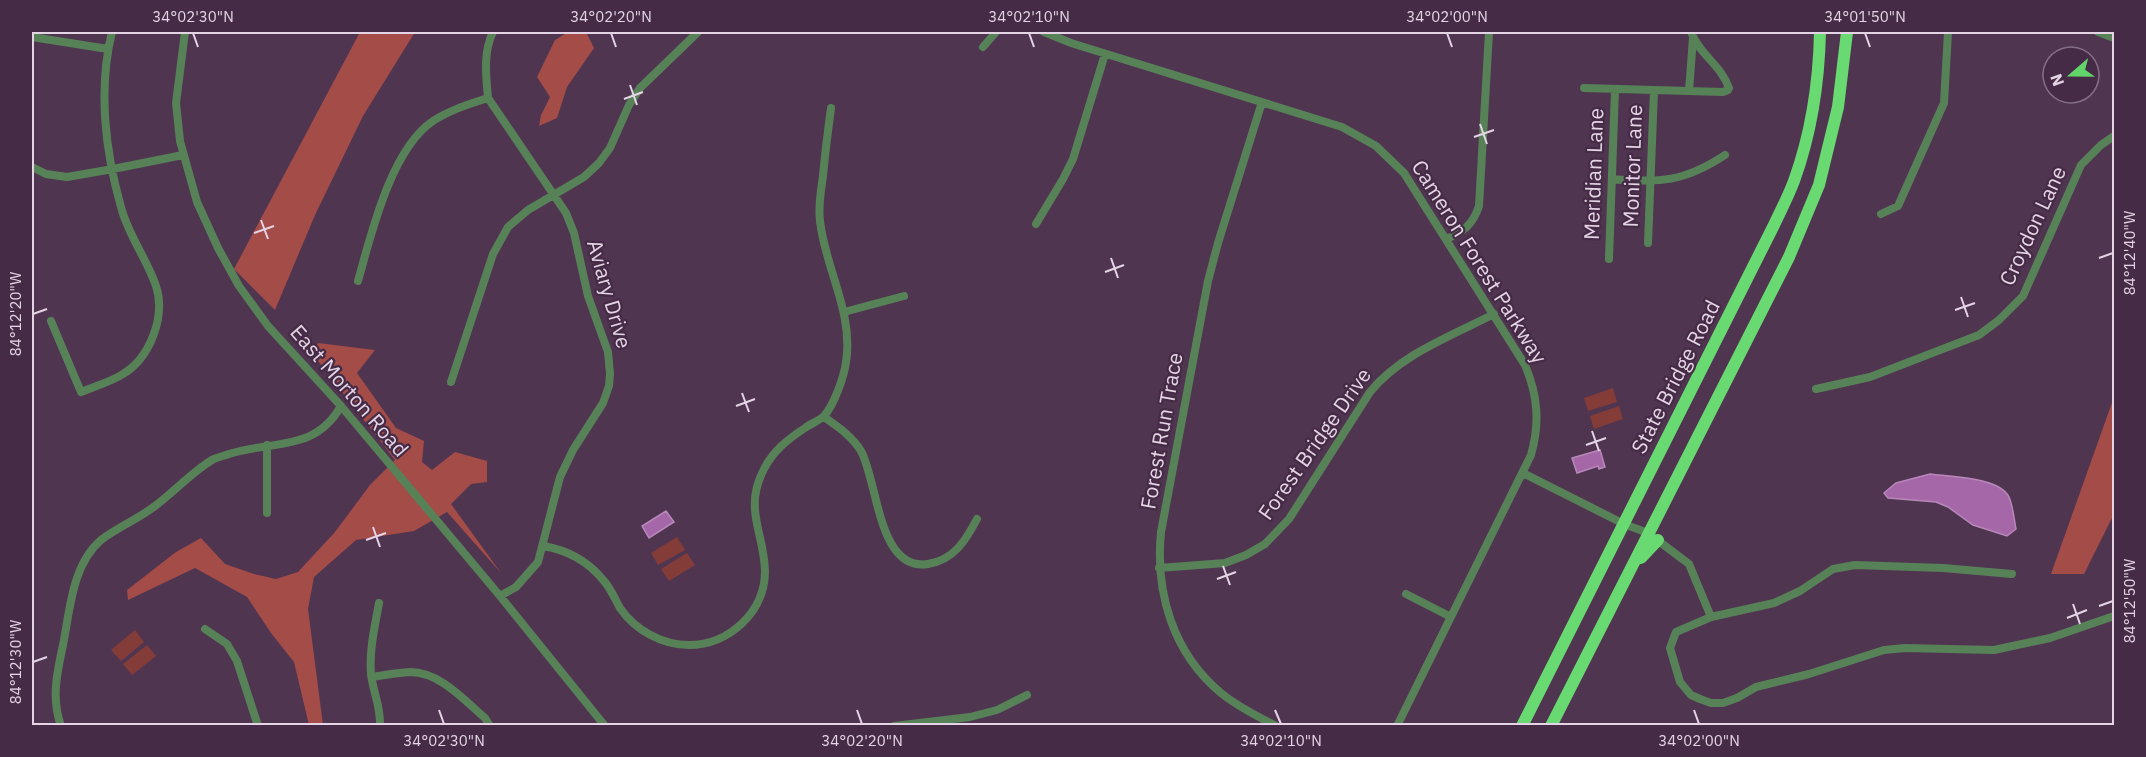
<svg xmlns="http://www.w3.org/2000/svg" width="2146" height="757" viewBox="0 0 2146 757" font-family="'IBM Plex Sans',sans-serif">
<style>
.green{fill:#843c38}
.forest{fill:#a44c47}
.water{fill:#a567a8;stroke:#b888ba;stroke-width:1.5}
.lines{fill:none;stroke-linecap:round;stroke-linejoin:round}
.minor{stroke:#578258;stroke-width:8}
.highway{stroke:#69da71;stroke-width:12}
.ticks{fill:none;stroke:#e4d4e5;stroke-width:2}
.labels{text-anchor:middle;stroke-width:4.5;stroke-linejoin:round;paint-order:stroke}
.street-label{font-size:21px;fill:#e4d4e5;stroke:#452b46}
.neatline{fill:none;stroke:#e4d4e5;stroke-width:2}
.ticks-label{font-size:15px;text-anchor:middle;fill:#e4d4e5}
</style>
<rect width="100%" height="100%" fill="#503551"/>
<path class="green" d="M1613 388 1617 402 1588 411 1584 398Z
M1619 406 1623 419 1594 429 1590 416Z
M677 537 685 550 658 565 651 553Z
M687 553 695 565 669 581 661 569Z
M135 630 144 642 121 661 111 650Z
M147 645 156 656 132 675 123 664Z"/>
<path class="forest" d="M360 32H415L363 116 315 215 275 310 234 269Z
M568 32H586L594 48 567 87 557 118 539 126 541 115 550 97 537 77 555 40Z
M318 343 375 350 357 373 396 428 424 441 422 462 432 470 455 452 487 461V482L471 484 451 504 501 573 447 512 414 531 356 540 314 577 308 609 323 725H309L294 662 271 633 247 597 195 568 128 600 127 590 176 552 201 538 225 564 254 574 276 579 298 572 335 532 370 485 395 460 312 353Z
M2114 397V514L2084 574H2051Z"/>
<path class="water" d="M1600 450 1605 467 1599 469 1598 466 1577 473 1572 458Z
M1930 474C1950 477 1999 477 2009 497 2013 506 2014 519 2016 529L2007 536 1973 525 1948 507 1936 502 1888 498 1884 493 1896 483Z
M666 511 674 522 649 538 642 526Z"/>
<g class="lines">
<path class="minor" d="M185 32 176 103 180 141 197 202 218 248 239 286 268 326 341 406 500 596 605 726
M493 32C483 52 486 76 488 98L566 213 574 233 588 296 608 352 610 374 609 386 603 403 573 450 560 477 538 562 516 587 500 596
M1044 32 1071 43 1342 127 1376 146 1404 173 1525 365C1538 396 1540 423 1531 455L1397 726
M2098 32 2114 38
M32 37 108 49
M983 47 996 32
M1584 88 1723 92 1728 90 1729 88C1721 65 1699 54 1691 32
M1689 91 1693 38
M1262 102 1218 243 1208 281 1161 532C1155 593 1173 653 1221 693 1238 707 1257 716 1276 726
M32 167 46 174 67 177 113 169 183 155
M1612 179C1660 183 1684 182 1725 155
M1881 214 1898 206 1944 103 1948 32
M1036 224 1063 179 1073 159 1105 54
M1446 239C1464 232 1473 224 1479 206L1489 32
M1648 243 1654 91
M1609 259 1615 90
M358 281C371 235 391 149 433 121 450 110 469 104 488 98
M844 312 904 296
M51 321 81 392C95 386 111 382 123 374 150 358 166 316 156 286 147 259 128 235 121 207 105 151 98 88 112 32
M451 382 493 254 508 227 528 210 584 177 599 163 610 148 629 105 640 88 698 32
M1816 389 1870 377 1979 335 1999 320 2023 296 2081 165 2101 145 2114 136
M824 417C838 427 852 436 861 451 878 482 878 572 928 564 954 560 966 540 977 519
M1523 473 1624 524 1648 533 1689 564 1711 617 1676 632 1670 648 1680 682 1691 695 1700 699 1711 703H1723L1737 698 1756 687 1809 674 1884 650 1905 648 1994 650 2050 638 2114 616
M267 513V445
M543 546C568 550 588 561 604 581 611 589 615 599 620 608 635 630 662 645 689 645 729 645 765 612 765 571 764 532 743 509 764 469 773 451 788 439 805 428 810 424 819 421 824 416 834 405 844 377 846 362 854 313 825 268 820 221 818 206 821 190 823 176 825 153 828 131 831 108
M1159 568 1225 563 1246 555 1265 544 1289 519 1370 392C1401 354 1451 336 1494 314
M1406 594 1451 617
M379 603C375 626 369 650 371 674 373 692 381 707 380 726
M1711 617 1774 603 1800 591 1833 569 1855 565 1943 568 2012 574
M205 629 227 644 237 661 258 726
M372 677C384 675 397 673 410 672 440 672 464 700 485 718L490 726
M61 726C51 698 57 673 63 645 70 610 72 565 101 540 118 527 138 519 155 506 174 492 192 472 212 460 217 457 224 456 229 454 273 440 315 452 341 406
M894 726 970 717 997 710 1027 695"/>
<path class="highway" d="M1641 558 1658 540
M1522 726 1773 227C1780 212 1788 197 1794 181 1811 134 1819 81 1820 32
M1551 726 1789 257 1819 185 1838 107 1847 32"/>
</g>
<path class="ticks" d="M193 33 198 47M611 33 616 47M1029 33 1034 47M1447 33 1452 47M1865 33 1870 47M630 85 637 105M624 99 643 92M1480 124 1487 144M1474 137 1494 130M261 220 268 239M254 233 274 226M1111 258 1118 278M2099 258 2113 253M1105 272 1124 265M1961 297 1968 317M1955 310 1975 303M33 314 47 309M742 393 749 412M736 406 755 399M1592 431 1599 451M1586 445 1606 438M373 527 380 547M366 540 386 533M1223 566 1230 585M1217 579 1236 572M2073 604 2080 624M2099 606 2113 601M2067 618 2087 610M33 662 47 657M439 710 444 724M857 710 862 724M1275 710 1281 724M1694 710 1699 724"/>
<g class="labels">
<g class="street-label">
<text transform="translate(1633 166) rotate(-88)" y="7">Monitor Lane</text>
<text transform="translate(1594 174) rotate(-88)" y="7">Meridian Lane</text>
<text transform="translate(2033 226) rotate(-65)" y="7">Croydon Lane</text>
<text transform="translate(1479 262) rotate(58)" y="7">Cameron Forest Parkway</text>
<text transform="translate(609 294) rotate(74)" y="7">Aviary Drive</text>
<text transform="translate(1676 377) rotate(-63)" y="7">State Bridge Road</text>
<text transform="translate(349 391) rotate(49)" y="7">East Morton Road</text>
<text transform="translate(1162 431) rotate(-80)" y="7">Forest Run Trace</text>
<text transform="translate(1315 444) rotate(-55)" y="7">Forest Bridge Drive</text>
</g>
</g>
<rect width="2146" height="757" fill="none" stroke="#452b46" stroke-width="66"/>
<g transform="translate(2071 75) rotate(250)"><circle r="28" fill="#452b46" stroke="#856f86" stroke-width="1.5"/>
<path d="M0-4.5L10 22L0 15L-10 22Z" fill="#61d56a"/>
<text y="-9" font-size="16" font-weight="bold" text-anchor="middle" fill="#e4d4e5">N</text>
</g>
<rect x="33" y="33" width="2080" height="691" class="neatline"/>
<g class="ticks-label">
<text x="193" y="22">34°02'30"N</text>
<text x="611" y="22">34°02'20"N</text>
<text x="1029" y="22">34°02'10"N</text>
<text x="1447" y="22">34°02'00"N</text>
<text x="1865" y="22">34°01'50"N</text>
<text transform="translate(2130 253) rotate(-90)" y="5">84°12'40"W</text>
<text transform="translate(16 314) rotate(-90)" y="5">84°12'20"W</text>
<text transform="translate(2130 601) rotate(-90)" y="5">84°12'50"W</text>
<text transform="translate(16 662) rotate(-90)" y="5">84°12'30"W</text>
<text x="444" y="746">34°02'30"N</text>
<text x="862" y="746">34°02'20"N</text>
<text x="1281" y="746">34°02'10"N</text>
<text x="1699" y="746">34°02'00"N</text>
</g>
</svg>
